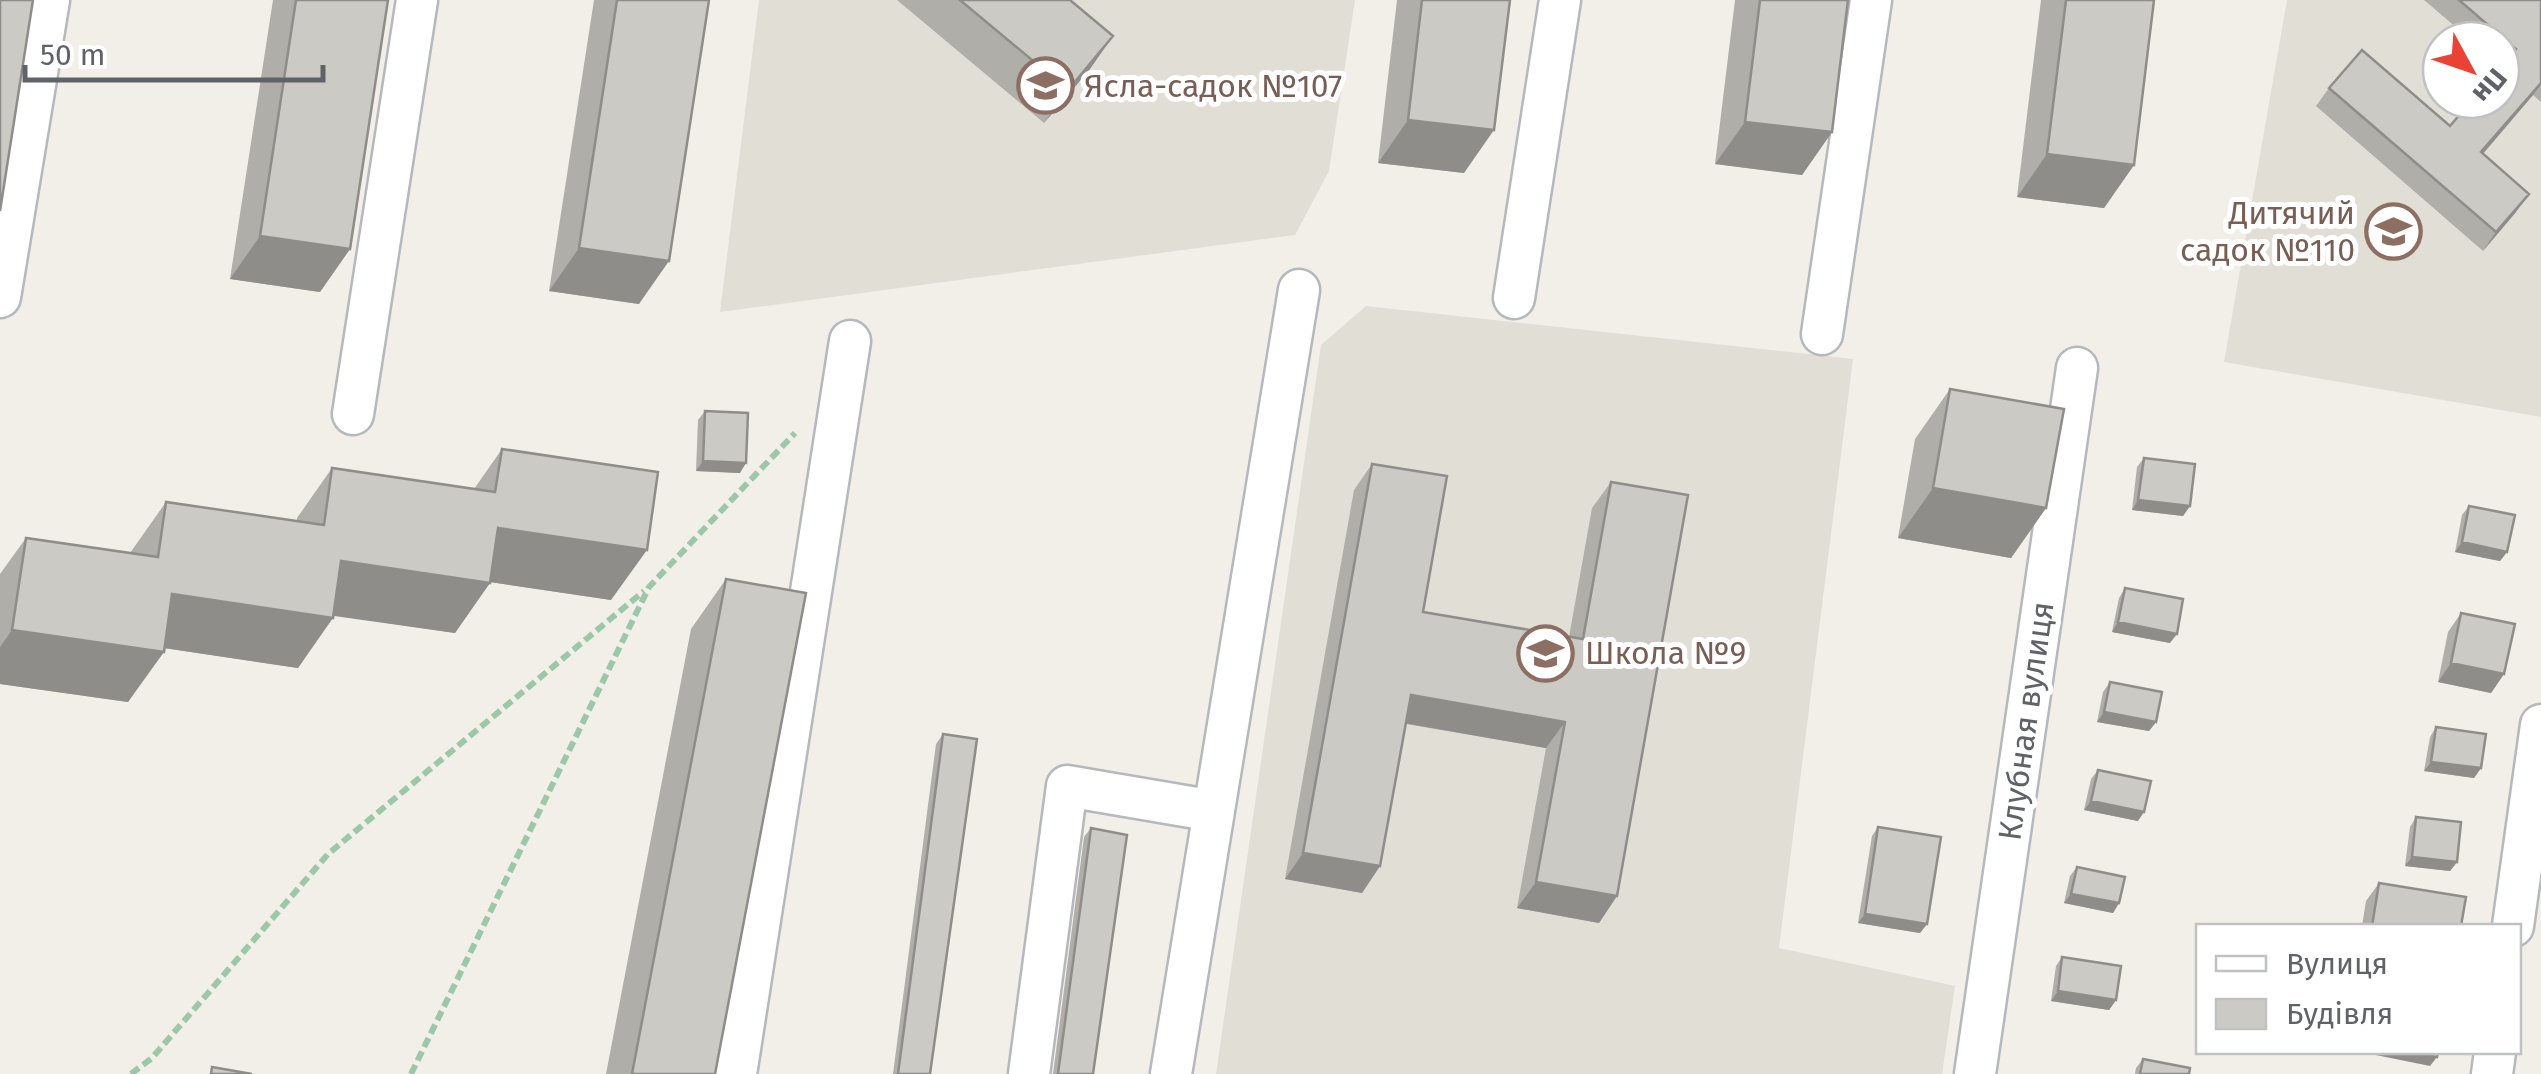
<svg xmlns="http://www.w3.org/2000/svg" width="2541" height="1074" viewBox="0 0 2541 1074" font-family="'Fira Sans',sans-serif">
<style>
.education{fill:#e1ded6;fill-rule:evenodd}
.lines{fill:none;stroke-linecap:round;stroke-linejoin:round}
.minor-casing{stroke:#b5b8bc;stroke-width:45}
.path{stroke:#9cc7a9;stroke-width:6;stroke-dasharray:10 5;stroke-linecap:butt}
.minor{stroke:#fff;stroke-width:40}
.wall{fill:#afaea9}
.shaded-wall{fill:#8f8d8a}
.building{fill:#cccac5;stroke:#8f8d8a;stroke-width:2.5}
.labels{text-anchor:middle;stroke-width:10;stroke-linejoin:round;paint-order:stroke}
.education-label{font-size:32px;fill:#785e54;stroke:#fff;text-anchor:start}
.street-label{font-size:32px;fill:#5f6368;stroke:#fff}
</style>
<rect width="100%" height="100%" fill="#f1efe8"/>
<path class="education" d="M759 0H1355L1329 171 1295 235 720 312Z
M2287 0H2541V417L2224 362ZM2441 40H2501V100H2441Z
M1366 306 1853 359 1779 948 1955 986 1942 1074H1216L1321 345Z"/>
<g class="lines">
<defs>
<path id="minor" d="M0 297 49 0
M1514 298 1560 0
M1822 334 1871 0
M353 414 417 0
M2513 926 2541 725
M736 1074 850 341
M1029 1074 1067 786 1214 811
M1171 1074 1299 290
M1975 1074 2077 368
M2492 1074 2495 1052"/>
</defs>
<use href="#minor" class="minor-casing"/>
<path class="path" d="M131 1074 152 1058 328 854 644 591
M411 1074 649 587 795 433"/>
<use href="#minor" class="minor"/>
</g>
<path class="wall" d="M273 0H388L350 249 320 292 230 279Z
M594 0H709L639 304 549 291Z
M897 0H1070L1090 69 1044 123Z
M1397 0H1510L1464 173 1378 163Z
M1735 0H1848L1832 132 1802 175 1715 164Z
M2041 0H2154L2134 165 2104 208 2017 197Z
M2424 0H2541V102L2533 95 2483 154 2516 212 2483 251 2316 106 2329 88 2450 126 2501 100V40H2471Z
M1950 389 2046 508 2011 558 1898 538 1915 439Z
M705 411 740 473 696 471 698 420Z
M502 449 611 600 490 582 455 633 333 615 298 668 164 648 128 702 0 684V574L26 538 130 553 166 502 297 521V518L332 468 474 489Z
M2144 458 2190 506 2183 516 2132 510 2137 467Z
M1372 464 1423 612 1569 637 1592 508 1611 482 1617 896 1599 923 1517 908 1546 748 1406 724 1380 866 1362 893 1285 879 1354 490Z
M2469 506 2507 552 2500 561 2455 552 2462 515Z
M726 579 715 1074H606L691 629Z
M2125 588 2170 643 2112 632 2119 598Z
M2461 613 2504 674 2491 693 2438 682 2448 632Z
M2110 682 2156 722 2149 731 2097 722 2103 692Z
M2436 727 2481 768 2474 778 2424 771 2430 737Z
M943 734 930 1074H893L936 744Z
M2098 770 2138 821 2084 810 2091 779Z
M2416 817 2457 862 2450 871 2405 866 2410 827Z
M1878 827 1927 924 1920 933 1858 923 1872 836Z
M1091 828 1093 1074H1053L1084 837Z
M2077 867 2119 903 2113 913 2064 903 2070 876Z
M2379 883 2461 926H2362L2366 901Z
M2062 957 2116 1000 2109 1010 2051 1001 2056 966Z
M2143 1059 2189 1074H2135L2136 1068Z"/>
<path class="shaded-wall" d="M1113 36 1090 69 1044 123 1068 90Z
M2541 83 2533 95 2468 171 2481 152Z
M1408 120 1494 130 1464 173 1378 163Z
M1745 122 1832 132 1802 175 1715 164Z
M2047 154 2134 165 2104 208 2017 197Z
M2529 194 2516 212 2483 251 2496 232Z
M260 236 350 249 320 292 230 279Z
M579 248 669 261 639 304 549 291Z
M703 461 746 463 740 473 696 471Z
M1933 488 2046 508 2011 558 1898 538Z
M2138 500 2190 506 2183 516 2132 510Z
M498 528 647 550 611 600 463 578Z
M2462 542 2507 552 2500 561 2455 552Z
M341 561 490 583 455 633 306 612Z
M172 594 333 618 298 668 137 644Z
M2118 622 2177 634 2170 643 2112 632Z
M12 630 164 652 128 702 0 684V647Z
M2451 663 2504 674 2491 693 2438 682Z
M1411 695 1565 722 1546 748 1392 721Z
M2104 712 2156 722 2149 731 2097 722Z
M2431 762 2481 768 2474 778 2424 771Z
M2091 801 2144 812 2138 821 2084 810Z
M1303 853 1380 866 1362 893 1285 879Z
M2412 857 2457 862 2450 871 2405 866Z
M1536 882 1617 896 1599 923 1517 908Z
M2071 894 2119 903 2113 913 2064 903Z
M1865 914 1927 924 1920 933 1858 923Z
M2058 991 2116 1000 2109 1010 2051 1001Z
M2367 1052H2411L2437 1057 2430 1066 2366 1053Z"/>
<path class="building" d="M0 0H33L0 211Z
M296 0H388L350 249 260 236Z
M617 0H709L669 261 579 248Z
M960 0H1070L1113 36 1068 90Z
M1422 0H1510L1494 130 1408 120Z
M1760 0H1848L1832 132 1745 122Z
M2066 0H2154L2134 165 2047 154Z
M2459 0H2541V83L2481 152 2529 194 2496 232 2329 88 2362 50 2450 126 2472 100H2501V66L2516 49Z
M1950 389 2064 409 2046 508 1933 488Z
M705 411 748 413 746 463 703 461Z
M502 449 658 472 647 550 498 528 490 583 341 561 333 618 172 594 164 652 12 630 26 538 158 557 166 502 324 525 332 468 495 492Z
M2144 458 2195 464 2190 506 2138 500Z
M1372 464 1447 476 1423 612 1583 639 1611 482 1688 495 1617 896 1536 882 1565 722 1411 695 1380 866 1303 853Z
M2469 506 2515 515 2507 552 2462 542Z
M726 579 806 593 715 1074H632Z
M2125 588 2183 599 2177 634 2118 622Z
M2461 613 2515 624 2504 674 2451 663Z
M2110 682 2162 692 2156 722 2104 712Z
M2436 727 2486 734 2481 768 2431 762Z
M943 734 977 739 930 1074H898Z
M2098 770 2151 781 2144 812 2091 801Z
M2416 817 2461 822 2457 862 2412 857Z
M1878 827 1941 837 1927 924 1865 914Z
M1091 828 1127 835 1093 1074H1058Z
M2077 867 2125 877 2119 903 2071 894Z
M2379 883 2466 897 2461 926H2372Z
M2062 957 2121 966 2116 1000 2058 991Z
M2411 1052H2438L2437 1057Z
M2143 1059 2190 1068 2189 1074H2140Z
M212 1067 252 1074H211Z"/>
<defs>
<symbol id="school-ring" viewBox="-11 -11 22 22"><circle r="9.5" fill="#fff" stroke="#8d6e63" stroke-width="1.5"/><path d="M0-5L7-2L0 1L-7-2ZM-4 1L0 2.5L4 1V4Q0 6-4 4Z" fill="#8d6e63"/></symbol>
</defs>
<g fill-rule="evenodd">
<use href="#school-ring" x="1014" y="54" width="63" height="63"/>
<use href="#school-ring" x="2362" y="200" width="63" height="63"/>
<use href="#school-ring" x="1514" y="622" width="63" height="63"/>
</g>
<g class="labels">
<g class="education-label">
<text x="1084" y="97">Ясла-садок №107</text>
<text x="2355" y="224" text-anchor="end">Дитячий<tspan x="2355" dy="37">садок №110</tspan></text>
<text x="1585" y="664">Школа №9</text>
</g>
<g class="street-label">
<text transform="translate(2026 721) rotate(-82)" y="11">Клубная вулиця</text>
</g>
</g>
<rect x="2196" y="924" width="325" height="130" fill="#ffffff" stroke="#bfc1c3" stroke-width="2.5"/>
<rect x="2216" y="956" width="50" height="15" fill="#ffffff" stroke="#bfc1c3" stroke-width="2.5"/>
<text x="2286" y="974" font-size="30" fill="#5f6368">Вулиця</text>
<rect x="2216" y="999" width="50" height="30" fill="#cccac5" stroke="#bfc1c3" stroke-width="2.5"/>
<text x="2286" y="1024" font-size="30" fill="#5f6368">Будівля</text>
<g transform="translate(2471 70) rotate(130)"><circle r="48" fill="#ffffff" stroke="#bfc1c3" stroke-width="2.5"/>
<path d="M0-8L18 38L0 25L-18 38Z" fill="#ea4335"/>
<text y="-15" font-size="28" font-weight="bold" text-anchor="middle" fill="#5f6368">Пн</text>
</g>
<path d="M25 65v15h298v-15" fill="none" stroke="#5f6368" stroke-width="5"/>
<text x="40" y="65" font-size="30" fill="#5f6368" stroke="#ffffff" stroke-width="8" paint-order="stroke">50 m</text>
</svg>
